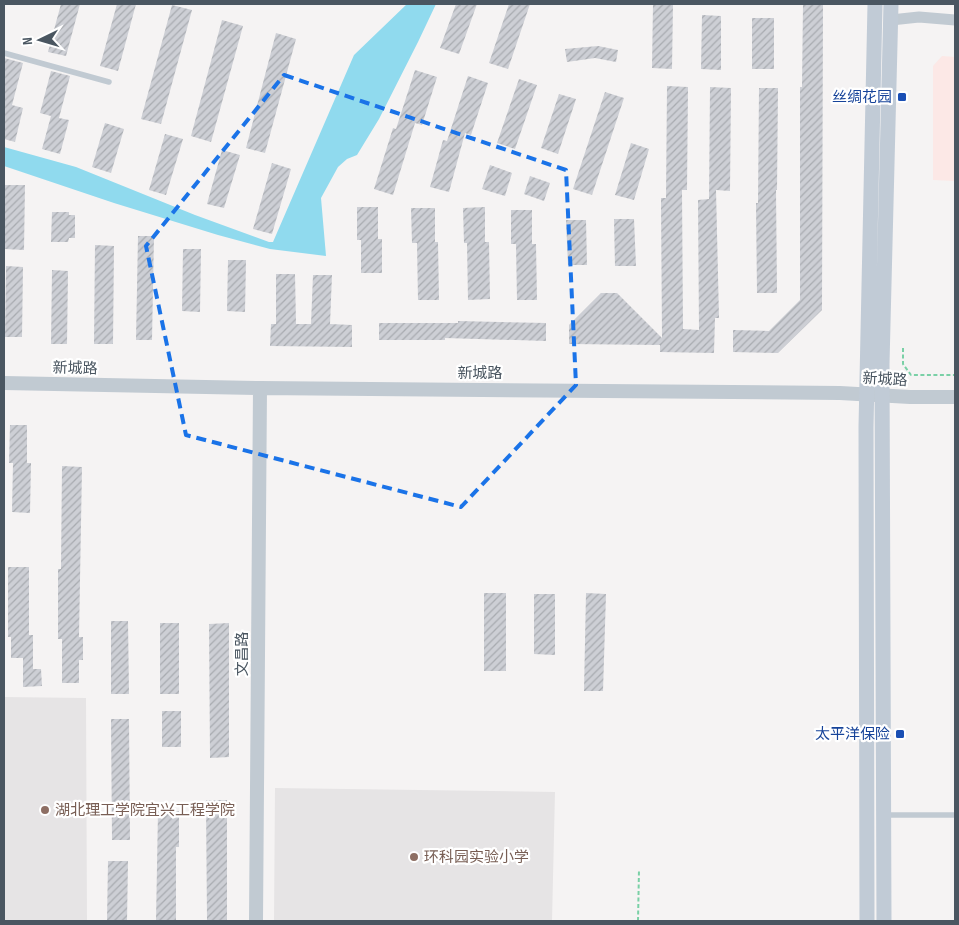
<svg xmlns="http://www.w3.org/2000/svg" width="959" height="925" viewBox="0 0 959 925" font-family="'Sofia Sans Condensed','Noto Sans SC',sans-serif">
<style>
.education{fill:#e6e4e5}
.medical{fill:#fce8e6}
.water{fill:#90daee}
.building{fill:url(#building-hatch)}
.lines{fill:none;stroke-linecap:round;stroke-linejoin:round}
.path{stroke:#7ad0a6;stroke-width:2;stroke-dasharray:4 2.5;stroke-linecap:butt}
.service{stroke:#c1cad2;stroke-width:5.5}
.minor{stroke:#c1cad2;stroke-width:11}
.tertiary{stroke:#c1cad2;stroke-width:14}
.secondary{stroke:#c1cbd6;stroke-width:15}
.marked{fill:none;stroke:#1a73e8;stroke-width:4;stroke-dasharray:10 6;stroke-linejoin:round}
.transit-dot{fill:#1a4fb4;stroke:#fff;stroke-width:2}
.education-dot{fill:#8d6e63;stroke:#fff;stroke-width:2}
.labels{text-anchor:middle;stroke-width:4.5;stroke-linejoin:round;paint-order:stroke}
.transit-label{font-size:15px;fill:#164399;stroke:#fff;text-anchor:end}
.street-label{font-size:15px;fill:#4a5661;stroke:#fff}
.education-label{font-size:15px;fill:#785e54;stroke:#fff;text-anchor:start}
</style>
<defs>
<pattern id="building-hatch" width="6" height="6" patternUnits="userSpaceOnUse" patternTransform="scale(1.25)"><rect width="6" height="6" fill="#cdcfd5"/><path d="M-1 1l2-2M0 6l6-6M5 7l2-2" fill="none" stroke="#a8abb0"/></pattern>
</defs>
<rect width="100%" height="100%" fill="#f5f3f3"/>
<path class="education" d="M4 697 86 698 87 921H4Z
M275 788 555 792 552 921H274Z"/>
<path class="medical" d="M942 56 955 57V181L933 180V66Z"/>
<path class="water" d="M407 4H436L418 42 379 119 357 155 347 159 338 167 321 198 326 256 270 249 218 235 114 203 4 166V147L76 167 195 215 269 242H273L354 55Z"/>
<path class="building" d="M61 4H80L66 56 48 52Z
M117 4H136L118 71 100 66Z
M456 4H477L459 54 440 48Z
M509 4H530L508 69 489 63Z
M653 4H673L672 69 652 68Z
M803 4H823L822 310 778 353 733 352V330L769 331 800 300V87H802Z
M172 5 192 10 161 124 141 119Z
M702 15 721 16V70L701 69Z
M752 18H774V69H752Z
M222 20 243 26 211 142 191 136Z
M276 33 296 39 265 153 246 148Z
M598 46 618 50 616 62 595 58 567 62 565 49Z
M4 58 23 63 12 105 23 108 15 142 4 139Z
M415 70 437 77 422 125 415 123 393 195 374 189 393 128 396 129Z
M51 71 70 76 59 118 69 120 60 154 42 149 51 116 40 113Z
M468 76 488 83 471 135 465 133 449 192 430 187 443 140 447 141Z
M519 79 537 85 515 149 497 143Z
M667 86 688 87 687 190H682L683 329 699 330 698 200 709 199 710 87 731 88 730 191 716 190 719 318H715L714 353 660 352V345L569 344V325L601 293H617L662 338 661 198H666Z
M759 88H778L777 190H776L777 293H757L756 203H758Z
M605 92 624 98 592 195 573 189Z
M559 94 576 99 558 154 541 148Z
M105 123 124 129 111 173 92 167Z
M165 134 183 139 166 195 149 190Z
M631 143 649 149 634 200 615 195Z
M222 150 240 155 224 208 207 204Z
M272 163 291 169 272 234 253 229Z
M490 165 512 173 505 196 482 189Z
M530 176 550 183 544 201 524 194Z
M5 185H25L24 250 4 249Z
M357 207H378V239H382V273H361V240H357Z
M485 207V242H489L490 299 468 300 467 243H464L463 208Z
M411 208H435V242H438L439 300H418L417 243H412Z
M511 210H532V244H536L537 300H517L516 244H511Z
M52 212H69V215H75V238H69L68 242H51Z
M614 219H634L636 266H615Z
M566 220H586L587 265H568Z
M138 236H154L152 340H136Z
M95 245 114 246 113 344H94Z
M183 249H201L200 312 182 311Z
M228 260H246L245 312 227 311Z
M6 266 23 267 22 337H5Z
M52 270 68 271 67 344H51Z
M276 274H295L296 324H311L313 275H332L330 324 352 325V347L270 346 271 324H276Z
M458 321 546 323V341L445 338V340H379V323H458Z
M10 425H27V463H31L30 513 12 512 13 463H9Z
M62 466 82 467 79 637H83V660H79V683H62V639H58V569H61Z
M8 567H29V635H33V669H41L42 686 23 687V658H11V637H8Z
M484 593H506V671H484Z
M586 593 606 594 603 691H584Z
M534 594H555V655L534 654Z
M111 621H128L129 694H111Z
M160 623H179V694H160Z
M229 623V757L210 758 209 624Z
M162 711H181V747H162Z
M111 719H129L130 840H112Z
M206 800H227V921H207Z
M158 811H179V847H176V921H156Z
M108 861H128L127 921H107Z"/>
<g class="lines">
<path class="path" d="M903 348V364L911 375H955
M638 921 639 869"/>
<path class="service" d="M4 53 109 82
M885 815H955"/>
<path class="minor" d="M891 20 919 17 955 20"/>
<path class="tertiary" d="M4 383 260 388 840 393 910 397H955
M256 921 260 388"/>
<path class="secondary" d="M867 921 866 427 875 4
M884 921 882 364 891 4"/>
</g>
<path class="marked" d="M284 75 566 170 576 385 461 507 186 435 146 246Z"/>
<g class="transit-dot">
<rect x="897" y="92" width="10" height="10" rx="2.5"/>
<rect x="895" y="729" width="10" height="10" rx="2.5"/>
</g>
<g class="education-dot">
<circle cx="45" cy="810" r="5"/>
<circle cx="414" cy="857" r="5"/>
</g>
<g class="labels">
<g class="transit-label">
<text x="892" y="102">丝绸花园</text>
<text x="890" y="739">太平洋保险</text>
</g>
<g class="street-label">
<text transform="translate(75 368) rotate(1)" y="5">新城路</text>
<text x="480" y="378">新城路</text>
<text transform="translate(885 379) rotate(3)" y="5">新城路</text>
<text transform="translate(242 654) rotate(-90)" y="5">文昌路</text>
</g>
<g class="education-label">
<text x="55" y="815">湖北理工学院宜兴工程学院</text>
<text x="424" y="862">环科园实验小学</text>
</g>
</g>
<rect width="959" height="925" fill="none" stroke="#4a5661" stroke-width="10"/>
<g transform="translate(40 40) rotate(265)" stroke="#ffffff" stroke-width="4" paint-order="stroke">
<path d="M0-4L9 19L0 12L-9 19Z" fill="#4a5661"/>
<text y="-8" font-size="14" font-weight="bold" text-anchor="middle" fill="#4a5661">N</text>
</g>
</svg>
